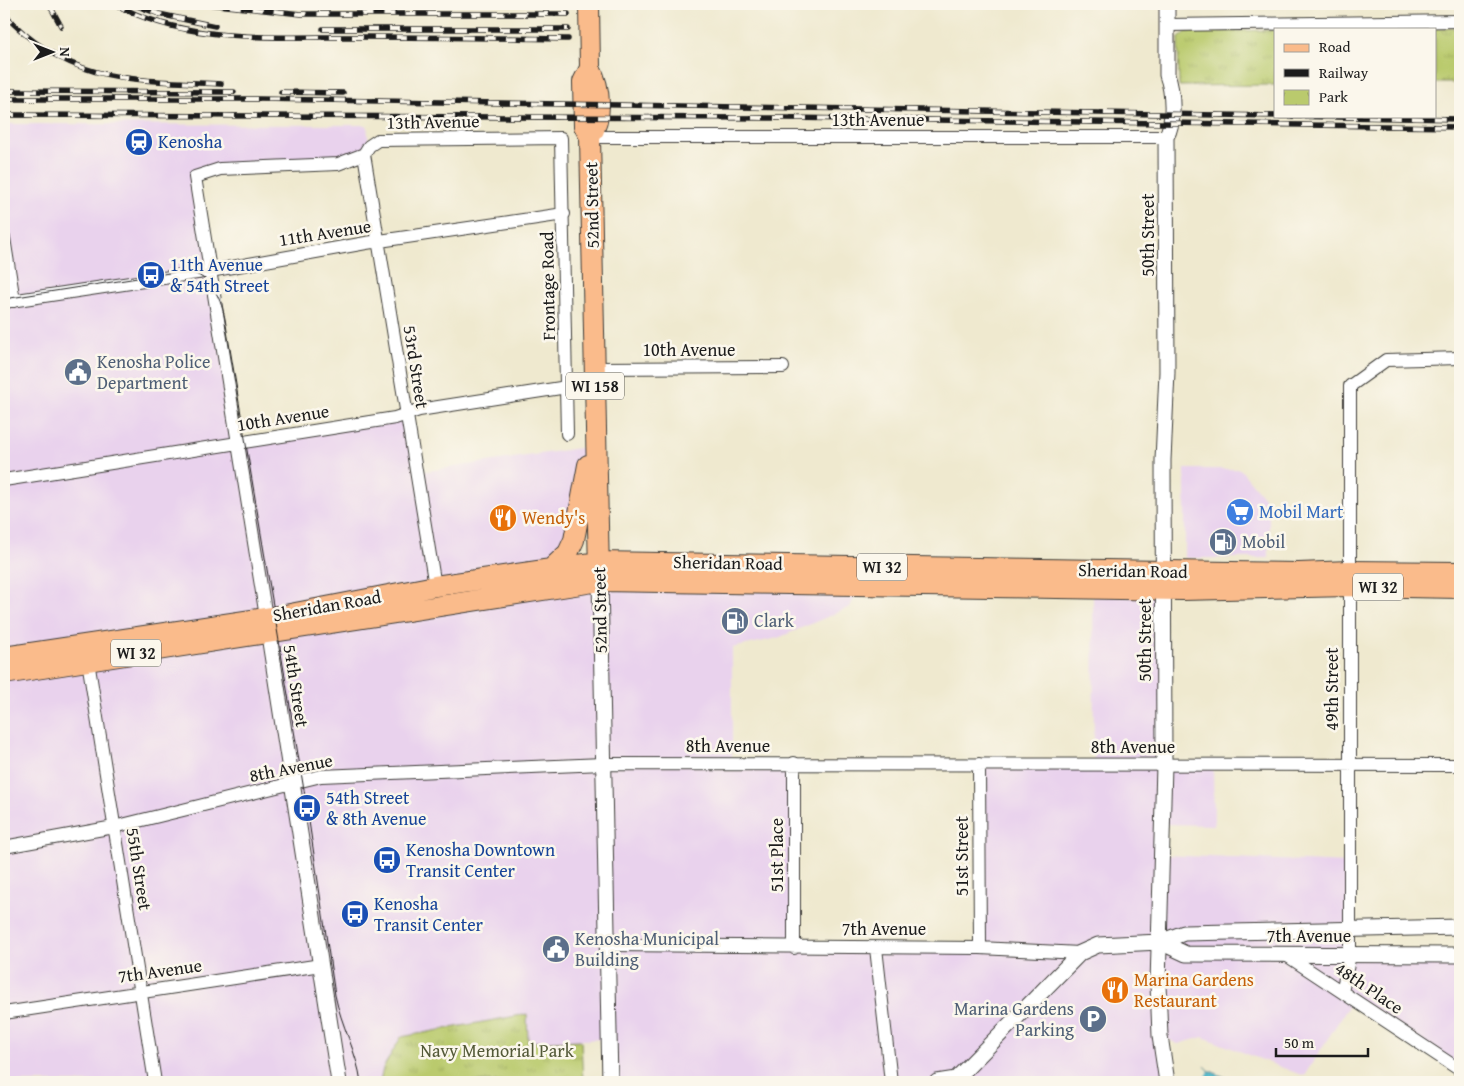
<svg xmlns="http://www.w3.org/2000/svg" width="1464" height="1086" viewBox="0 0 1464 1086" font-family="'Gentium Book Plus',serif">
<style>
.built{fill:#e9d2ed}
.park{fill:url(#park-tufts);stroke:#6b7344}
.water{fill:url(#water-rules);stroke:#346972}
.pier{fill:#efe9cf}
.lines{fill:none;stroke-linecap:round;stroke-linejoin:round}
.minor-casing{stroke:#3c3b37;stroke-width:14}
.tertiary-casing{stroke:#3c3b37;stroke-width:17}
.primary-casing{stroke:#3c3b37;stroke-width:22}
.minor{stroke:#fff;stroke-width:12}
.tertiary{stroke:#fff;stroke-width:15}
.primary{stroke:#fabb8b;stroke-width:20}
.tram{stroke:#1c1c1c;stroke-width:1}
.rail-casing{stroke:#1c1c1c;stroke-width:5.5}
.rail{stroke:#fbf7ec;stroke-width:4;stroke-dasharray:11;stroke-linecap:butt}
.labels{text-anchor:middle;stroke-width:5;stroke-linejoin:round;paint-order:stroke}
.shield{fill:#fbf7ec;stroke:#5f5e5a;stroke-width:1}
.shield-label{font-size:16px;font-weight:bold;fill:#1c1c1c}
.street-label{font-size:18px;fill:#1c1c1c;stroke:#fbf7ec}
.transit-label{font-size:18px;fill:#164399;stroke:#fbf7ec;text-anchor:start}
.service-label{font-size:18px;fill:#4e5e75;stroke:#fbf7ec;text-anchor:start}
.shop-label{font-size:18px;fill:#366cbe;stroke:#fbf7ec;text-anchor:start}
.food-label{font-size:18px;fill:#c56008;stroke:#fbf7ec;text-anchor:start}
.park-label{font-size:18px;fill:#535938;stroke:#fbf7ec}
</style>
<defs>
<pattern id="park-tufts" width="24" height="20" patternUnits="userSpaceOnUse" patternTransform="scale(1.25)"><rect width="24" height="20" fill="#baca6d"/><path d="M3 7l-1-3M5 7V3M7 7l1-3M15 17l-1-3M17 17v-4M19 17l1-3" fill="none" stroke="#9fad5e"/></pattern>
<pattern id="water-rules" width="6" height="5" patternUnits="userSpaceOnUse" patternTransform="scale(1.25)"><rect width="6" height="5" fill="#4cb6c9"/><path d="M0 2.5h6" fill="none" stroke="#3e93a2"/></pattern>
</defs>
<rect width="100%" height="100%" fill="#fbf7ec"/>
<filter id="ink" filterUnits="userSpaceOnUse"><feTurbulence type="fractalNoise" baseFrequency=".02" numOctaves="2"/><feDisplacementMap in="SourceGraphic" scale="10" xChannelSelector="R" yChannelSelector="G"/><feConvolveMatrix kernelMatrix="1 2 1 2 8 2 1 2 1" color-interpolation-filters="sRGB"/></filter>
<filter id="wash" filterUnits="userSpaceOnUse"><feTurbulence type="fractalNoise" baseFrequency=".0096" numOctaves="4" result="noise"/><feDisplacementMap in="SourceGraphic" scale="20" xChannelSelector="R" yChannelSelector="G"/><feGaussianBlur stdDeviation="1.12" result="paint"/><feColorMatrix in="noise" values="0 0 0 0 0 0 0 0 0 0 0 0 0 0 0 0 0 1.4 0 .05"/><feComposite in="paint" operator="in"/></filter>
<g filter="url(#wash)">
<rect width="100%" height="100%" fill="#efe9cf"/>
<path class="built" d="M4 124 367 125 369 146 338 164 195 177 238 442 405 415 415 473 592 446 582 496 553 567 860 586 850 607 778 638 732 648V763H794L795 948H980L979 764 1094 765 1093 590H1164V764L1213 765 1214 825 1163 824 1162 855 1350 863V955H1460V1061L1457 1068 1353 999 1304 1076 1203 1037 1178 1044 1161 1036 1167 1082H610L608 1039 527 1042V1014L383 1068 380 1082H4Z
M1185 469H1240L1269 504V558H1185Z"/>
<path class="park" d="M1460 28V83H1435V29H1384Z
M1275 30V85L1179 86 1178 39 1186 32Z
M527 1014 528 1042 581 1040 583 1082H380L383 1068 401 1037Z"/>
<path class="water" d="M1205 1066 1210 1071 1237 1082H1193Z"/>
<path class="pier" d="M1203 1064 1209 1071 1203 1082H1190Z"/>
</g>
<g filter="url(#ink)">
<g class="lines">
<defs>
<path id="minor" d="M1167 25 1460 21
M590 137H1166
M364 154 435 586
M4 238 14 301
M4 302 210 271 366 243 564 214
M595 368 783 367
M4 480 395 418 419 410 567 387
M266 617 195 177 220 169 338 164 364 154 369 146 378 140 561 138 567 434
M88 661 155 1082
M794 763V948
M979 764 980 948
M4 847 114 827 321 776 603 764 1460 765
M606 945 980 948 1080 953
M876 948 891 1082
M1286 955 1460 1070
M1342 992 1350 955V386L1386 360 1460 358
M4 1013 321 965"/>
<path id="tertiary" d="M1167 4V75C1173 91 1175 122 1166 137L1167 372 1163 460 1164 765 1158 984 1160 1036 1167 1082
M600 581 610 1082
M267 623 339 1082
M1160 942 1186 954 1460 955
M937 1082 956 1079 1080 953 1098 945 1160 942 1184 933 1460 927"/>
<path id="primary" d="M589 4 590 68 583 82 584 126 590 137 599 574
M590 68C601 88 603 118 590 137
M553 567 568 553 574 540 588 465
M4 657 285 615 435 586 599 562 1299 573 1349 571 1460 572
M4 674 600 581 1182 590 1349 586 1460 588"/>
</defs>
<use href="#minor" class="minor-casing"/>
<use href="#tertiary" class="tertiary-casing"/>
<use href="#primary" class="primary-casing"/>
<use href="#minor" class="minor"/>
<use href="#tertiary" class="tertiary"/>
<use href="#primary" class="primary"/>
<path class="tram" d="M4 299 182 271C209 273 220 294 225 319L307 808 335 995C341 1025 357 1052 361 1082"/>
<defs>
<path id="rail" d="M49 4 61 26
M115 4C188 45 280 36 360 37 429 37 498 38 568 39
M131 4 159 14 215 26
M208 4 301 14H568
M4 14C68 84 134 80 221 84
M323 29H568
M4 91 234 92
M281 92 343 93
M4 99H259L1460 119
M4 115 786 118 1460 127"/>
</defs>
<use href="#rail" class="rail-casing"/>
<use href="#rail" class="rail"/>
</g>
</g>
<defs>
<symbol id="station-disc" viewBox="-11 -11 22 22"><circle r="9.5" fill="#1a4fb4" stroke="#fbf7ec"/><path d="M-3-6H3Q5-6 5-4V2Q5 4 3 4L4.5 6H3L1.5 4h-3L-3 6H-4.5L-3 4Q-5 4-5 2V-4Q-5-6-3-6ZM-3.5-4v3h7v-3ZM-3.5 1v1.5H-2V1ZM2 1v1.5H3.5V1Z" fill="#fff"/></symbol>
<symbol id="bus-disc" viewBox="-11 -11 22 22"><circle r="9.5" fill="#1a4fb4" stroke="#fbf7ec"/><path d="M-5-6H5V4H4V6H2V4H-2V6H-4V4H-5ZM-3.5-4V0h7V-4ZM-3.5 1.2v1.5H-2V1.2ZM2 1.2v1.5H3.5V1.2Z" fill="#fff"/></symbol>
<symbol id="civic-disc" viewBox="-11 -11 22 22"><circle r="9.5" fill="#5c6f8a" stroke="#fbf7ec"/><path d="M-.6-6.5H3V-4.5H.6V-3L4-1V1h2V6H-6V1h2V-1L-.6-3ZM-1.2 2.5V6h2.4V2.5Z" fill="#fff"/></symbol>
<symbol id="supermarket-disc" viewBox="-11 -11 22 22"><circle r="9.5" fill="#3f7fe0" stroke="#fbf7ec"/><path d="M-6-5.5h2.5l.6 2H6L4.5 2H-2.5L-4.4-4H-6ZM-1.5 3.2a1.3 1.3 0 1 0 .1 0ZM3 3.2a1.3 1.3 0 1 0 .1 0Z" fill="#fff"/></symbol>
<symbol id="restaurant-disc" viewBox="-11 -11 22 22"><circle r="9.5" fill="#e8710a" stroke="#fbf7ec"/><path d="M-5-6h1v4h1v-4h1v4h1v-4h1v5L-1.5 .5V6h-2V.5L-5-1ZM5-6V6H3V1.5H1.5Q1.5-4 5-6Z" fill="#fff"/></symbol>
<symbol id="fuel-disc" viewBox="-11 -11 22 22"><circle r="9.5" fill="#5c6f8a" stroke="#fbf7ec"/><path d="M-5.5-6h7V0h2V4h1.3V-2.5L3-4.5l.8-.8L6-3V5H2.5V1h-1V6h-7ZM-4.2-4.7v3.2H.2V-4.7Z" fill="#fff"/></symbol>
<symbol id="parking-disc" viewBox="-11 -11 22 22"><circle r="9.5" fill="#5c6f8a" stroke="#fbf7ec"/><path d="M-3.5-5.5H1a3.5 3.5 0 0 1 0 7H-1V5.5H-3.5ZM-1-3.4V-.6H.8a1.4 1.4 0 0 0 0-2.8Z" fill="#fff"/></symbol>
</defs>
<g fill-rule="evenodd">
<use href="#station-disc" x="123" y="126" width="32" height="32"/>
<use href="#bus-disc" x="135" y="259" width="32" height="32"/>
<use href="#civic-disc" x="62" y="356" width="32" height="32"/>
<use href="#supermarket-disc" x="1224" y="496" width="32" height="32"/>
<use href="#restaurant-disc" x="487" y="502" width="32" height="32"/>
<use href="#fuel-disc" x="1207" y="526" width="32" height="32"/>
<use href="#fuel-disc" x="719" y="605" width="32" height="32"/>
<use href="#bus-disc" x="291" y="792" width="32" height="32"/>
<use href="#bus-disc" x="371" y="844" width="32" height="32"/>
<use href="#bus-disc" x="339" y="898" width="32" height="32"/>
<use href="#civic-disc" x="540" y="933" width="32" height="32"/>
<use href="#restaurant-disc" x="1099" y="974" width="32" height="32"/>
<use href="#parking-disc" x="1077" y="1003" width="32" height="32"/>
</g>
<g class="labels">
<g class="shield">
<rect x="566" y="372.5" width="58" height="27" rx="4"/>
<rect x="857" y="553.5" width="50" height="27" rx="4"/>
<rect x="1353" y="573.5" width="50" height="27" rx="4"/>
<rect x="111" y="639.5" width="50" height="27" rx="4"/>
</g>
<g class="shield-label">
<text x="595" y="392">WI 158</text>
<text x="882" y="573">WI 32</text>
<text x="1378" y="593">WI 32</text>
<text x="136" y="659">WI 32</text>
</g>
<g class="street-label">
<text x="878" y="126">13th Avenue</text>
<text transform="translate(433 122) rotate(-1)" y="6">13th Avenue</text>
<text transform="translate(592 205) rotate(-91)" y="6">52nd Street</text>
<text transform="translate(325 233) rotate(-9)" y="6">11th Avenue</text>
<text transform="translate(1148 235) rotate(-90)" y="6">50th Street</text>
<text transform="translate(548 286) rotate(-91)" y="6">Frontage Road</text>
<text x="689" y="356">10th Avenue</text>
<text transform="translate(416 367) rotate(81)" y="6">53rd Street</text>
<text transform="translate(283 418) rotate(-9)" y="6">10th Avenue</text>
<text transform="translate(728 563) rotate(1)" y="6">Sheridan Road</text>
<text transform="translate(1133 571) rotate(1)" y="6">Sheridan Road</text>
<text transform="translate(327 606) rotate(-10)" y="6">Sheridan Road</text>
<text transform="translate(600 610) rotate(-91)" y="6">52nd Street</text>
<text transform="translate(1145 640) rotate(-90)" y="6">50th Street</text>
<text transform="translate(296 686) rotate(81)" y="6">54th Street</text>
<text transform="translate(1332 689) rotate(-90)" y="6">49th Street</text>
<text x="728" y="752">8th Avenue</text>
<text x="1133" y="753">8th Avenue</text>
<text transform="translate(291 768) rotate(-11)" y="6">8th Avenue</text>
<text transform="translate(777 855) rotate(-90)" y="6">51st Place</text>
<text transform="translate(962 856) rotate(-90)" y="6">51st Street</text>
<text transform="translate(139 869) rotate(81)" y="6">55th Street</text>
<text x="884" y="935">7th Avenue</text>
<text x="1309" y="942">7th Avenue</text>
<text transform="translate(160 971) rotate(-8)" y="6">7th Avenue</text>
<text transform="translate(1369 988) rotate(34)" y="6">48th Place</text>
</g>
<g class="transit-label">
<text x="158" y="148">Kenosha</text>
<text x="170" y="271">11th Avenue<tspan x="170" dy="21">&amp; 54th Street</tspan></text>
<text x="326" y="804">54th Street<tspan x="326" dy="21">&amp; 8th Avenue</tspan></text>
<text x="406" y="856">Kenosha Downtown<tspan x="406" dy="21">Transit Center</tspan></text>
<text x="374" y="910">Kenosha<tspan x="374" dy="21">Transit Center</tspan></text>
</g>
<g class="service-label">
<text x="97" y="368">Kenosha Police<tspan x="97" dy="21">Department</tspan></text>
<text x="1242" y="548">Mobil</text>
<text x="754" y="627">Clark</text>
<text x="575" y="945">Kenosha Municipal<tspan x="575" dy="21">Building</tspan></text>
<text x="1074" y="1015" text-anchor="end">Marina Gardens<tspan x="1074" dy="21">Parking</tspan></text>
</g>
<g class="shop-label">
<text x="1259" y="518">Mobil Mart</text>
</g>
<g class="food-label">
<text x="522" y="524">Wendy's</text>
<text x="1134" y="986">Marina Gardens<tspan x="1134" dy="21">Restaurant</tspan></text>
</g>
<g class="park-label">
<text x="497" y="1057">Navy Memorial Park</text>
</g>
</g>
<rect width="1464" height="1086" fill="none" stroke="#fbf7ec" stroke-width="20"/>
<rect x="1274" y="28" width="162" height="90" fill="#fbf7ec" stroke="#a29f99"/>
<rect x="1284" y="44" width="25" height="8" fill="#fabb8b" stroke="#a29f99"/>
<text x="1319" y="52" font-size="15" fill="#1c1c1c">Road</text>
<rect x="1284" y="69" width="25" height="8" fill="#1c1c1c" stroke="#a29f99"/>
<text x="1319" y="78" font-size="15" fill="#1c1c1c">Railway</text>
<rect x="1284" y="90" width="25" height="15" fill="url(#park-tufts)" stroke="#a29f99"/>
<text x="1319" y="102" font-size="15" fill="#1c1c1c">Park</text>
<g transform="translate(52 52) rotate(90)" stroke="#fbf7ec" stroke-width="4" paint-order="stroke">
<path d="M0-4L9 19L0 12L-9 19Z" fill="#1c1c1c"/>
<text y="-8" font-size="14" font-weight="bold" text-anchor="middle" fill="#1c1c1c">N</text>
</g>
<path d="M1276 1048v8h92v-8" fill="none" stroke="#1c1c1c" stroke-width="2.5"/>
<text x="1284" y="1048" font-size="15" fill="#1c1c1c" stroke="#fbf7ec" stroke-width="4" paint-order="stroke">50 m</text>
</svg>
